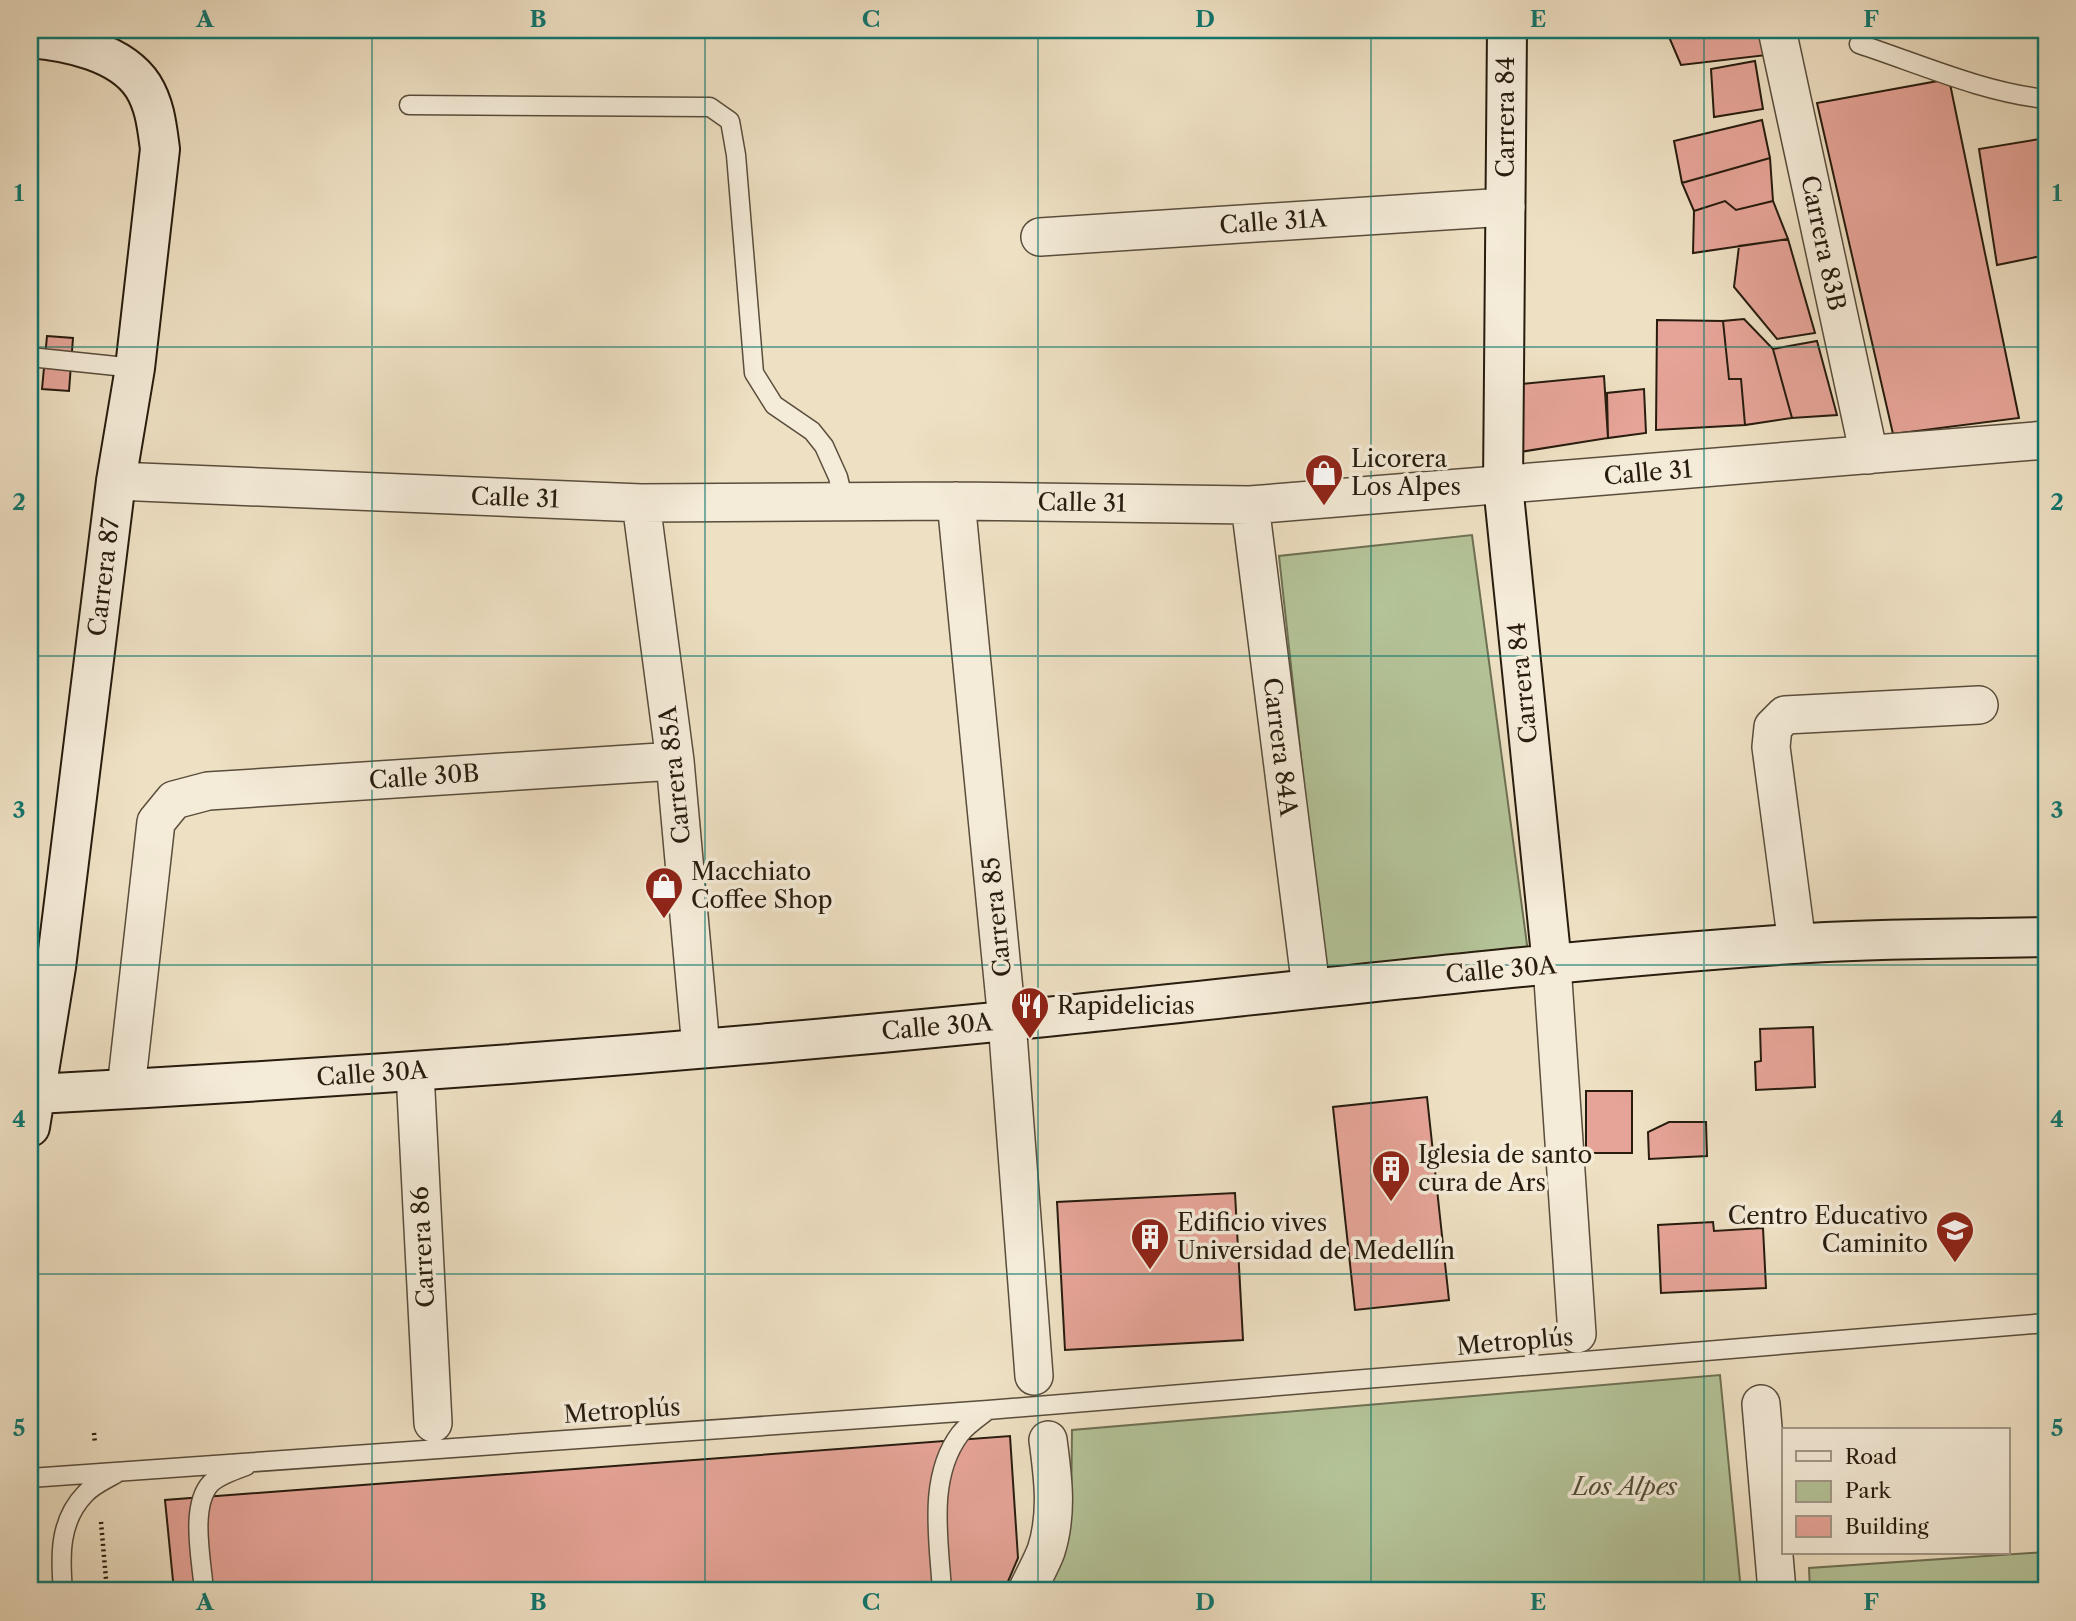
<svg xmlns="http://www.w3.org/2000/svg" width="2076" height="1621" viewBox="0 0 2076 1621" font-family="'Libre Caslon Text',serif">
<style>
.green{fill:#b4c398;stroke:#6e7053;stroke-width:2}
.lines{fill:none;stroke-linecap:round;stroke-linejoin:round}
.stream{stroke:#6e7b78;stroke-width:12}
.building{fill:#e6a498;stroke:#271c0e;stroke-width:2}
.lane-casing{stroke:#594d3b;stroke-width:21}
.street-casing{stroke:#594d3b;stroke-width:40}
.secondary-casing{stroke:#271c0e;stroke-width:42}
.path{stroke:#271c0e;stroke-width:4.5;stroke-dasharray:2 3.5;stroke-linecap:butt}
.lane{stroke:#f4ebd8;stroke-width:18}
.street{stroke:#f4ebd8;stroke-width:37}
.secondary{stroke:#f4ebd8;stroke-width:38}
.grid{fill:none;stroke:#0f766e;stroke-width:2;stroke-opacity:0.55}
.labels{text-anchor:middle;stroke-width:7;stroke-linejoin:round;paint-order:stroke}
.street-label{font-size:24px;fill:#271c0e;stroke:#f4ebd8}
.poi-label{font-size:24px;fill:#271c0e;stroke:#f4ebd8;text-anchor:start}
.park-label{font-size:24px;font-style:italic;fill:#514e37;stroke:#f4ebd8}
.neatline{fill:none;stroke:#0f766e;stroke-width:2.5}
.grid-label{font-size:23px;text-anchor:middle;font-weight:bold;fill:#0f766e}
</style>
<rect width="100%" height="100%" fill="#eee0c3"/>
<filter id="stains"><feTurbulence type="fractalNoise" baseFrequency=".00286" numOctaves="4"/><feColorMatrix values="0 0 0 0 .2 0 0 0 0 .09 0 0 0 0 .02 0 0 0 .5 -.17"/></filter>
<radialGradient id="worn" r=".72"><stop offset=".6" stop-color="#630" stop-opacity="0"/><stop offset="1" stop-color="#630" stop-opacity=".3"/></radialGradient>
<path class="green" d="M1472 535 1528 952 1325 977 1279 556Z
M1720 1375 1741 1591H1045L1064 1550 1071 1517 1072 1430Z
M2046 1552V1591H1810L1809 1568Z"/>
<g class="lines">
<path class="stream" d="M1100 30H1163"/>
</g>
<path class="building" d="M1666 30H1760L1767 55 1681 65Z
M1911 30H1960L1913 37Z
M1755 61 1763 109 1714 117 1711 69Z
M1949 79 2019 418 1893 434 1817 103Z
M1762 120 1770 158 1682 183 1674 141Z
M2046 138V255L1997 265 1979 149Z
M1770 158 1773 201 1736 210 1725 201 1694 211 1682 183Z
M1725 201 1736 210 1773 201 1788 239 1693 253 1694 211Z
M1788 239 1815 333 1777 339 1734 287 1739 246Z
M1744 319 1773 349 1792 418 1745 425 1741 379H1729L1723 321Z
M1657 320 1723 321 1729 379H1741L1745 425 1656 430Z
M47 336 73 338 69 391 42 389Z
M1817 341 1837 415 1792 418 1773 349Z
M1604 376 1608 438 1520 452 1521 384Z
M1644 389 1646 433 1608 438 1607 393Z
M1813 1027 1815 1087 1756 1090 1755 1062 1761 1061 1760 1029Z
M1586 1091H1632V1153H1586Z
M1427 1097 1449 1300 1355 1310 1333 1107Z
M1669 1122H1706L1707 1156 1649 1159 1648 1132Z
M1235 1193 1243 1340 1065 1350 1057 1202Z
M1713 1222 1714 1231 1763 1228 1766 1288 1661 1293 1658 1225Z
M1010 1436 1018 1558 1004 1591H174L165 1500Z"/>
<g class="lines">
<defs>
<path id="lane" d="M1859 44C1920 64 1982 92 2046 99
M409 105 710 107 730 121 736 155 754 373 774 405 812 431 824 446 838 477 844 502
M30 357 135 368
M30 962 56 967
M30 1478 988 1410 2046 1323
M63 1591C60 1556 59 1521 85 1494 93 1485 107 1479 117 1473
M204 1591C202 1562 189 1506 211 1483 220 1475 235 1470 246 1466
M942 1591C939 1540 927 1478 960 1434 967 1425 979 1417 988 1410"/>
<path id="street" d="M1777 30 1869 455
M1040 237 1506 207
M116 481 641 503 956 501 1250 505 2046 440
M956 501 1007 1021 1034 1376
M641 503 675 761 701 1048
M1250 505 1311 988
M1797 944 1771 747 1773 727 1785 715 1979 705
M1552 965 1577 1334
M415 1072 433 1423
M126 1089 156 822 174 800 208 791 675 761
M1761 1404 1777 1591
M1027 1591C1033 1578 1041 1564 1046 1551 1058 1514 1053 1477 1048 1440"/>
<path id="secondary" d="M1507 30 1503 485 1552 965
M30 38C67 41 121 52 143 86 155 105 157 127 160 149L135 368 116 481 56 967 30 1127
M36 1094C360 1077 683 1053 1006 1021 1268 995 1530 962 1793 944 1877 938 1962 939 2046 937"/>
</defs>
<use href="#lane" class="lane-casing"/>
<use href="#street" class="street-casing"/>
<use href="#secondary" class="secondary-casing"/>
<path class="path" d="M94 1433 95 1444
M101 1522 107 1591"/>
<use href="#lane" class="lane"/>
<use href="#street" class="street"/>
<use href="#secondary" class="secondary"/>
</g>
<path class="grid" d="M372 30V1591M705 30V1591M1038 30V1591M1371 30V1591M1704 30V1591M30 347H2046M30 656H2046M30 965H2046M30 1274H2046"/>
<defs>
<symbol id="shop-pin" viewBox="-11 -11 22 30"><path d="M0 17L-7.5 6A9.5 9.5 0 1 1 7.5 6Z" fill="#8f2418" stroke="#f4ebd8"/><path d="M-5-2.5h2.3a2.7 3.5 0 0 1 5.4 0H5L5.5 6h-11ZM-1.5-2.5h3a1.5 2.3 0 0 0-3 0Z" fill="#fff"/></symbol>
<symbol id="restaurant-pin" viewBox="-11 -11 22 30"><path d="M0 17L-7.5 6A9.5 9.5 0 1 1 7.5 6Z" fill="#8f2418" stroke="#f4ebd8"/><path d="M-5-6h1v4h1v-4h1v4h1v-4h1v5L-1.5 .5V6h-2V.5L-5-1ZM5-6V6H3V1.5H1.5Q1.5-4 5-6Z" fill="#fff"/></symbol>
<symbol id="building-pin" viewBox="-11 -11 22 30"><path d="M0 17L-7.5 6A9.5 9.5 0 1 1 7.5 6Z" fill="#8f2418" stroke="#f4ebd8"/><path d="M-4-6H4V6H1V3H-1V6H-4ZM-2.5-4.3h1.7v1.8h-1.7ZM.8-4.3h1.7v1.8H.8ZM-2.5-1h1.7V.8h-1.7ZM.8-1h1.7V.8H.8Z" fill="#fff"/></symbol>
<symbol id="school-pin" viewBox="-11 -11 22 30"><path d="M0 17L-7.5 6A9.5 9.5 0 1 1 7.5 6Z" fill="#8f2418" stroke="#f4ebd8"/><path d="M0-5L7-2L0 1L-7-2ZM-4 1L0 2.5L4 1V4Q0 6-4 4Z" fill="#fff"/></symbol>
</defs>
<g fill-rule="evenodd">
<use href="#shop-pin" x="1302" y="451" width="44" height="60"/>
<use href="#shop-pin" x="642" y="864" width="44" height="60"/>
<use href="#restaurant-pin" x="1008" y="984" width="44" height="60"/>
<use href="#building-pin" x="1369" y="1147" width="44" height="60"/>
<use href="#school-pin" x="1933" y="1208" width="44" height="60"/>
<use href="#building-pin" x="1128" y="1215" width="44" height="60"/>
</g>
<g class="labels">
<g class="street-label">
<text transform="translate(1506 117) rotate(-90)" y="8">Carrera 84</text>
<text transform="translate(1273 222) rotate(-4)" y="8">Calle 31A</text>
<text transform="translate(1823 243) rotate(78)" y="8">Carrera 83B</text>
<text transform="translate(1648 473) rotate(-5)" y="8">Calle 31</text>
<text transform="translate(515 498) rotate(2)" y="8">Calle 31</text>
<text transform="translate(1082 503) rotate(1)" y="8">Calle 31</text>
<text transform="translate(104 577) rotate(-83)" y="8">Carrera 87</text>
<text transform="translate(1523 683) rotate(-96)" y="8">Carrera 84</text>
<text transform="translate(1280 747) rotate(83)" y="8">Carrera 84A</text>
<text transform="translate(675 775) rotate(-96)" y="8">Carrera 85A</text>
<text transform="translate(424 777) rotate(-4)" y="8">Calle 30B</text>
<text transform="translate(997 917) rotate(-96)" y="8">Carrera 85</text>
<text transform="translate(1501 970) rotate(-5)" y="8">Calle 30A</text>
<text transform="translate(937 1027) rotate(-5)" y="8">Calle 30A</text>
<text transform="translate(372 1074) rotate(-4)" y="8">Calle 30A</text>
<text transform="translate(423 1247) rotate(-93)" y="8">Carrera 86</text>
<text transform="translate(1515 1342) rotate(-5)" y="8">Metroplús</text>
<text transform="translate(622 1411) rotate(-4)" y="8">Metroplús</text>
</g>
<g class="poi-label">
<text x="1351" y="467">Licorera<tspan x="1351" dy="28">Los Alpes</tspan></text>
<text x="691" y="880">Macchiato<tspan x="691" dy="28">Coffee Shop</tspan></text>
<text x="1057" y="1014">Rapidelicias</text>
<text x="1418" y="1163">Iglesia de santo<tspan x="1418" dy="28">cura de Ars</tspan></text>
<text x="1928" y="1224" text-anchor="end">Centro Educativo<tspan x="1928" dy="28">Caminito</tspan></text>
<text x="1177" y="1231">Edificio vives<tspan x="1177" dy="28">Universidad de Medellín</tspan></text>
</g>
<g class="park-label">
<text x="1625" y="1495">Los Alpes</text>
</g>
</g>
<rect width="2076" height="1621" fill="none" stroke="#eee0c3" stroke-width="77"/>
<rect x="1782" y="1428" width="228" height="126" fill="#f4ebd8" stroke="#a29887" stroke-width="2"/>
<rect x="1796" y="1451" width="35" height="10" fill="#f4ebd8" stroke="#a29887" stroke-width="2"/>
<text x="1845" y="1464" font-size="21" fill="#271c0e">Road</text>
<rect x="1796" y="1481" width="35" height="21" fill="#b4c398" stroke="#a29887" stroke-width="2"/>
<text x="1845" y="1498" font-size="21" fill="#271c0e">Park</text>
<rect x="1796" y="1516" width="35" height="21" fill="#e6a498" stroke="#a29887" stroke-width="2"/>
<text x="1845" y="1534" font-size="21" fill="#271c0e">Building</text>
<rect x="38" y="38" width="2000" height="1544" class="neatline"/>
<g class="grid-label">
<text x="205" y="27">A</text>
<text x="538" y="27">B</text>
<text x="871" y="27">C</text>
<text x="1205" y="27">D</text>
<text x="1538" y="27">E</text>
<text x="1871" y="27">F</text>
<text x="19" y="201">1</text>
<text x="2057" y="201">1</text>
<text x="19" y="510">2</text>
<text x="2057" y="510">2</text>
<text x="19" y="818">3</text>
<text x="2057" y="818">3</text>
<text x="19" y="1127">4</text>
<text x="2057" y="1127">4</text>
<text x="19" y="1436">5</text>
<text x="2057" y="1436">5</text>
<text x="205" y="1610">A</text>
<text x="538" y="1610">B</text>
<text x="871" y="1610">C</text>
<text x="1205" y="1610">D</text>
<text x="1538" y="1610">E</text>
<text x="1871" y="1610">F</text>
</g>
<rect width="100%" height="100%" filter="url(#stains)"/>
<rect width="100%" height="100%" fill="url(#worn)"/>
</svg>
